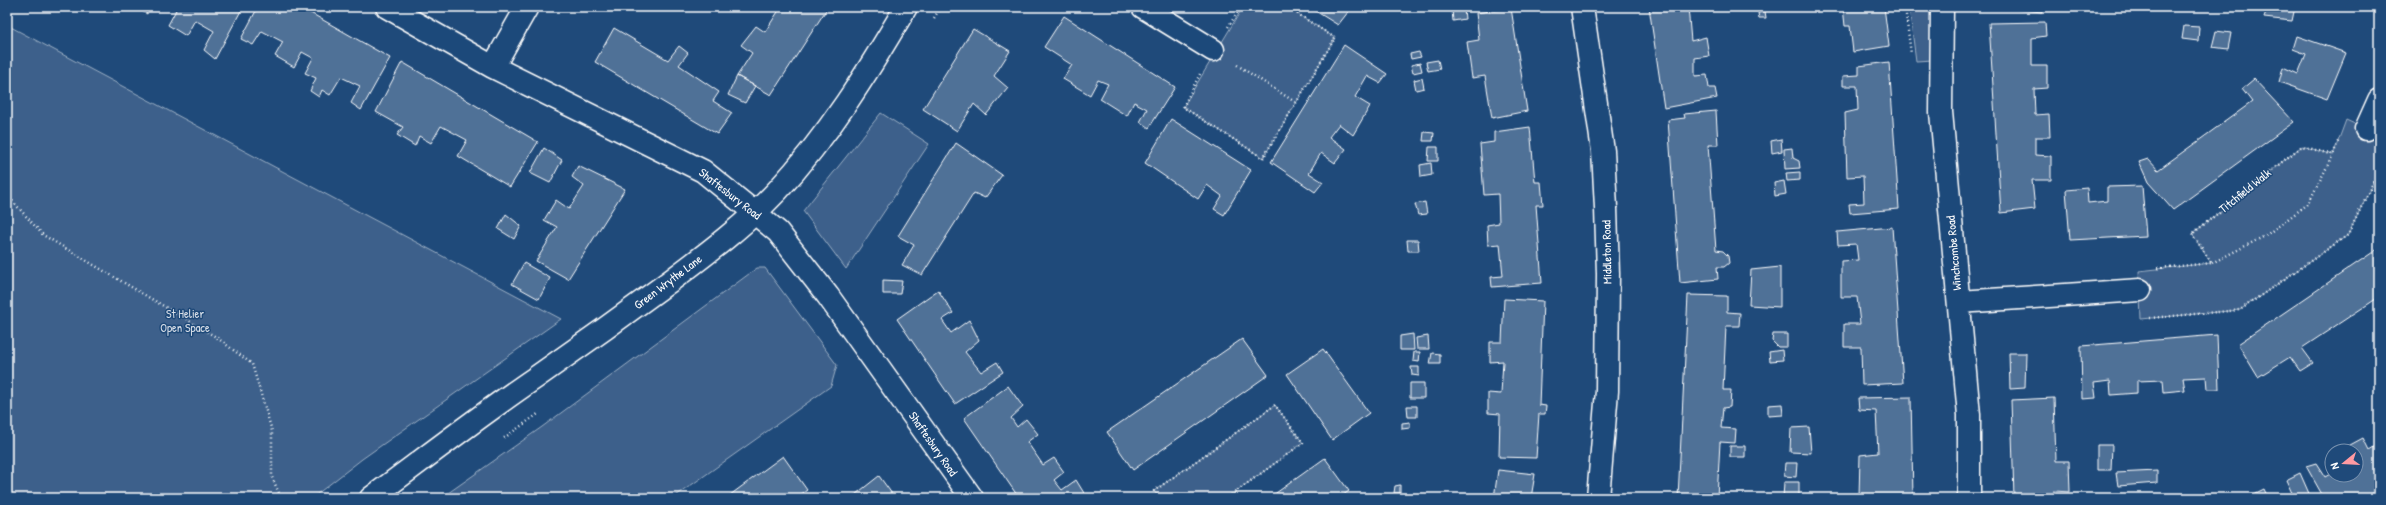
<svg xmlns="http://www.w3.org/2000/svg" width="2386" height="505" viewBox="0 0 2386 505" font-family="'Patrick Hand',sans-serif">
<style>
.green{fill:#3c618b;stroke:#9eb0c5}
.building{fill:#507197;stroke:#fff}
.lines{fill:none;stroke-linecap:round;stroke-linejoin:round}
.minor-casing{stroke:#fff;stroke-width:25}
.path{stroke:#fff;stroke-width:2.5;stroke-dasharray:1 3;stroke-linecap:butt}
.minor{stroke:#1f4a7a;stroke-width:22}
.labels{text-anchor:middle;stroke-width:3;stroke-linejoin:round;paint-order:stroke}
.street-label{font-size:12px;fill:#fff;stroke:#1f4a7a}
.park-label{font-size:12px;fill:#d8dfe8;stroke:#1f4a7a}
</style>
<rect width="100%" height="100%" fill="#1f4a7a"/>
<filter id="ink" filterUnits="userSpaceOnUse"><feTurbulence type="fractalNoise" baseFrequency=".025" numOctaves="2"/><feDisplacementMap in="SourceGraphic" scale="8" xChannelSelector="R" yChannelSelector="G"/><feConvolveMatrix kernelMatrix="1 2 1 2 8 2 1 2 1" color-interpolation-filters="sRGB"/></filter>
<g filter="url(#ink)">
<path class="green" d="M1243 7H1287L1335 38 1263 158 1183 107Z
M1909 7H1935L1933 60 1916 61Z
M7 25 561 319 362 459 312 498H7Z
M881 113 929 144 846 269 803 211Z
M2346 120 2379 135V170L2348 235 2240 310 2141 319 2139 271 2211 263 2192 234 2302 146 2333 155Z
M757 268H765L837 365 831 386 673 498H441L542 427Z
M1275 405 1303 443 1227 498H1159L1154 491Z"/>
<path class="building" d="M135 7H150L147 14Z
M170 7H243L215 59 204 50 214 31 195 20 186 36 168 25 176 10Z
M258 7H300L390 58 361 110 351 103 360 86 341 77 330 95 322 90 319 97 310 91 316 78 305 73 313 58 302 52 294 67 275 56 283 42 262 31 253 45 241 39Z
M781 7H828L771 95 737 76 752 53 741 45 756 26 765 32Z
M1309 7H1352L1338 25Z
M1649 7H1688L1691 41 1706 37 1709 56 1695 58V76L1707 75 1709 88H1715L1717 98 1664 108Z
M1843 7H1884L1889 46 1853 52 1850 26H1845Z
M1990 7H2042V12Z
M2232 7H2249L2248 11Z
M2267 7H2295L2292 21 2264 18Z
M1511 8 1527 111 1492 118 1485 76 1472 78 1467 42 1479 40 1476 13Z
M1464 9 1465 19 1453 21 1452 10Z
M1765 11 1766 18H1759L1758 13Z
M1064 16 1175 87 1149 128 1140 122 1147 109 1134 102 1127 116 1100 99 1108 84 1098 80 1090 95 1063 79 1072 65 1044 47Z
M2045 22 2046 36 2032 38V66H2047V88L2034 89 2035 115 2049 114 2050 137H2035V155L2051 156V180H2032L2035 209 2001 213 1989 23Z
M2184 26 2199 27 2198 41 2182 39Z
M614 28 668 60 679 46 688 53 679 65 719 92 713 101 732 113 717 134 595 62Z
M973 29 1010 51 994 76 1008 88 986 115 974 104 957 131 923 109Z
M2216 31 2231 33 2228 49 2212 47Z
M2297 36 2346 53 2327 99 2279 82 2283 67 2298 74 2306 54 2293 49Z
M1344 45 1387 74 1380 83 1367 76 1355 97 1370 106 1353 135 1339 124 1329 137 1346 149 1335 163 1321 153 1309 173 1323 182 1315 192 1271 162Z
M1419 52 1421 57 1411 59 1410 54Z
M1438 60 1440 69 1428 71 1426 62Z
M402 62 538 142 510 187 458 156 467 140 441 126 431 143 419 136 415 146 397 135 403 127 376 112Z
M1889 62 1899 209 1850 213 1849 204 1864 203 1863 176 1847 177 1845 113 1858 110 1857 86H1843V76L1859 75V66Z
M1420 63 1422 71 1413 73 1411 65Z
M737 76 755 86 745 103 728 95Z
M1422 78 1424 88 1416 90 1414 80Z
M2254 79 2294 122 2173 210 2148 182 2139 162 2148 159 2158 170 2252 102 2242 89Z
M1716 111 1718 145H1708L1716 250 1723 251 1728 256 1729 263 1724 267H1717L1718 279 1680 283 1668 120 1685 118 1684 114Z
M1171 119 1251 170 1224 215 1214 209 1222 196 1207 185 1198 199 1145 163Z
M1530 127 1535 182H1541L1543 205H1536L1542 283 1492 287 1491 277 1503 276 1500 244 1488 245 1487 225 1499 223 1498 194 1484 195 1480 144 1494 142V132Z
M1424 132 1434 133 1433 141H1423Z
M1781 139 1782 151 1772 153 1771 141Z
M956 143 1002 175 985 198 974 193 922 275 902 265 914 245 898 236Z
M1429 147H1438V161H1428Z
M544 148 562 160 550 183 530 173Z
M1792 148 1793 158 1799 161 1800 168 1785 169 1784 149Z
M1431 163 1432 175 1421 177 1420 165Z
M578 166 625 189 568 279 536 261 557 227 544 220 556 200 569 209 584 186 572 177Z
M1800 172V180L1787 181 1786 173Z
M1784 181 1786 194 1775 196 1774 183Z
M2142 186 2146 236 2070 240 2066 190 2087 188 2088 203 2107 201V187Z
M1425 202 1427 214 1418 215 1415 204Z
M506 214 521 226 514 239 498 229Z
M1892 227 1903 383 1862 385 1861 347H1844V324H1860L1857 297H1841V261L1858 260 1856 244 1838 245 1837 232Z
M1407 240H1418L1419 251H1408Z
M2379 248V297L2302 348 2313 363 2300 371 2290 357 2258 377 2238 344Z
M524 263 550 278 539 299 512 284Z
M1780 267V307L1749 305 1751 270Z
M883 280 902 281 900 294H883Z
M938 290 953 313 942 320 951 333 969 320 979 340 965 352 981 372 997 362 1003 372 955 404 897 319Z
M1688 295 1727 296V312L1740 313 1739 326H1726L1723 390H1731L1730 407 1723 408 1721 428 1736 429 1735 443 1720 442 1717 498H1678Z
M1504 299 1543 301 1539 405 1546 406 1545 414H1539L1536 458 1499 457 1500 414 1488 413V393L1501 394 1503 361 1490 362V342H1502Z
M1413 334 1414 350H1400V336Z
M1773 334H1787V347H1778L1772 341Z
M2217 335 2219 389H2207L2206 377 2183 378 2185 390 2164 392 2163 380 2137 381V393L2111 395 2110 381 2094 383 2096 398 2082 399 2081 346Z
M1428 336 1429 349H1417L1416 338Z
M1242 339 1268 375 1133 470 1107 432Z
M1323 349 1369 413 1332 440 1287 374Z
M1782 350 1783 360 1770 361 1769 352Z
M1414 352H1420L1419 362 1413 361Z
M1432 353 1440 354V364H1430Z
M2009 353H2026L2025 388 2010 389Z
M1411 367H1419V376L1412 375Z
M1410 383H1424V398H1410Z
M1008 386 1023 407 1011 418 1017 427 1026 419 1038 434 1027 442 1043 465 1054 458 1064 472 1054 480 1062 490 1076 480 1087 498H1019L964 418Z
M1911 397 1913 498H1859L1860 455 1878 453 1876 411 1859 410 1858 398Z
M2054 398 2056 461H2069L2070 492 2054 491V498H2014L2011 400Z
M1782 404 1783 415 1768 416V405Z
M1407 406H1417V417H1408Z
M1410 422V428L1402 429V423Z
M1809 427 1811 453 1790 452 1791 428Z
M2363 438 2369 450 2379 444V490L2365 498H2324L2306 466 2316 463 2325 477 2332 473V475H2356V451H2339Z
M2097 445H2112L2111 470H2097Z
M1730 446H1745V457H1730Z
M783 456 807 490 796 498H726Z
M1325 458 1349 491 1339 498H1269Z
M1785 463H1797L1796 477 1784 476Z
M1498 470 1535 474 1531 498H1494Z
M2157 471V483L2118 486 2116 473Z
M2300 473 2311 498H2279L2292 493 2286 480Z
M879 476 895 498H851Z
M1784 482H1799V498H1783Z
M1400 485V493H1394L1395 486Z
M2264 489 2268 498H2246Z"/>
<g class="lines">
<defs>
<path id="minor" d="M387 7 493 67 703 171 755 213 778 232 828 296 972 498
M1143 7 1213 50
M1582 7 1603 151 1606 208 1608 274 1607 391 1598 498
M1942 7 1941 112 1969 415V498
M493 67 527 7
M2366 129 2379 100
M1959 302 2140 290
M371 498C425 458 479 416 535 378 581 346 627 313 673 279 709 252 746 224 777 191 828 136 868 72 906 7"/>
</defs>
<use href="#minor" class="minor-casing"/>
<path class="path" d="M1905 7 1911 54
M934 18 941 7
M1228 27 1241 7
M1237 65 1295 102
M1200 74 1183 107 1263 158 1335 38 1287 7
M7 195 43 235 216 337 252 364 272 431V477L281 498
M2212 263 2265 236 2308 204 2333 155
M2158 268 2212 263 2192 234 2302 146 2333 155 2339 139
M2150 318 2240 310 2348 235 2379 170
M504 438 538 414
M1159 498 1154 491 1275 405 1303 443 1227 498"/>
<use href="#minor" class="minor"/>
</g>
</g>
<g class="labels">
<g class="street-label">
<text transform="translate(2245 191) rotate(-39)" y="4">Titchfield Walk</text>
<text transform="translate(730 194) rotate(38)" y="4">Shaftesbury Road</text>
<text transform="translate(1607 252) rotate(-91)" y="4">Middleton Road</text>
<text transform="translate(1954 253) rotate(-95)" y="4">Winchcombe Road</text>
<text transform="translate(668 282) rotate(-37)" y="4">Green Wrythe Lane</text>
<text transform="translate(933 444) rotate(55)" y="4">Shaftesbury Road</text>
</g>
<g class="park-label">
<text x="185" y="318">St Helier<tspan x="185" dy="14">Open Space</tspan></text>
</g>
</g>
<rect width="2386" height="505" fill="none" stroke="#1f4a7a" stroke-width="24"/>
<rect x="12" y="12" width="2362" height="481" fill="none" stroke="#fff" stroke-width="1.5" filter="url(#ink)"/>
<g transform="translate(2344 463) rotate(252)"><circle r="19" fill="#1f4a7a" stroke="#7992af"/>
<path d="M0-3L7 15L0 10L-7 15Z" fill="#ff9aa2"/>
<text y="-6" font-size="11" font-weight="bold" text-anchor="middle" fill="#ffffff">N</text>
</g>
</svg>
